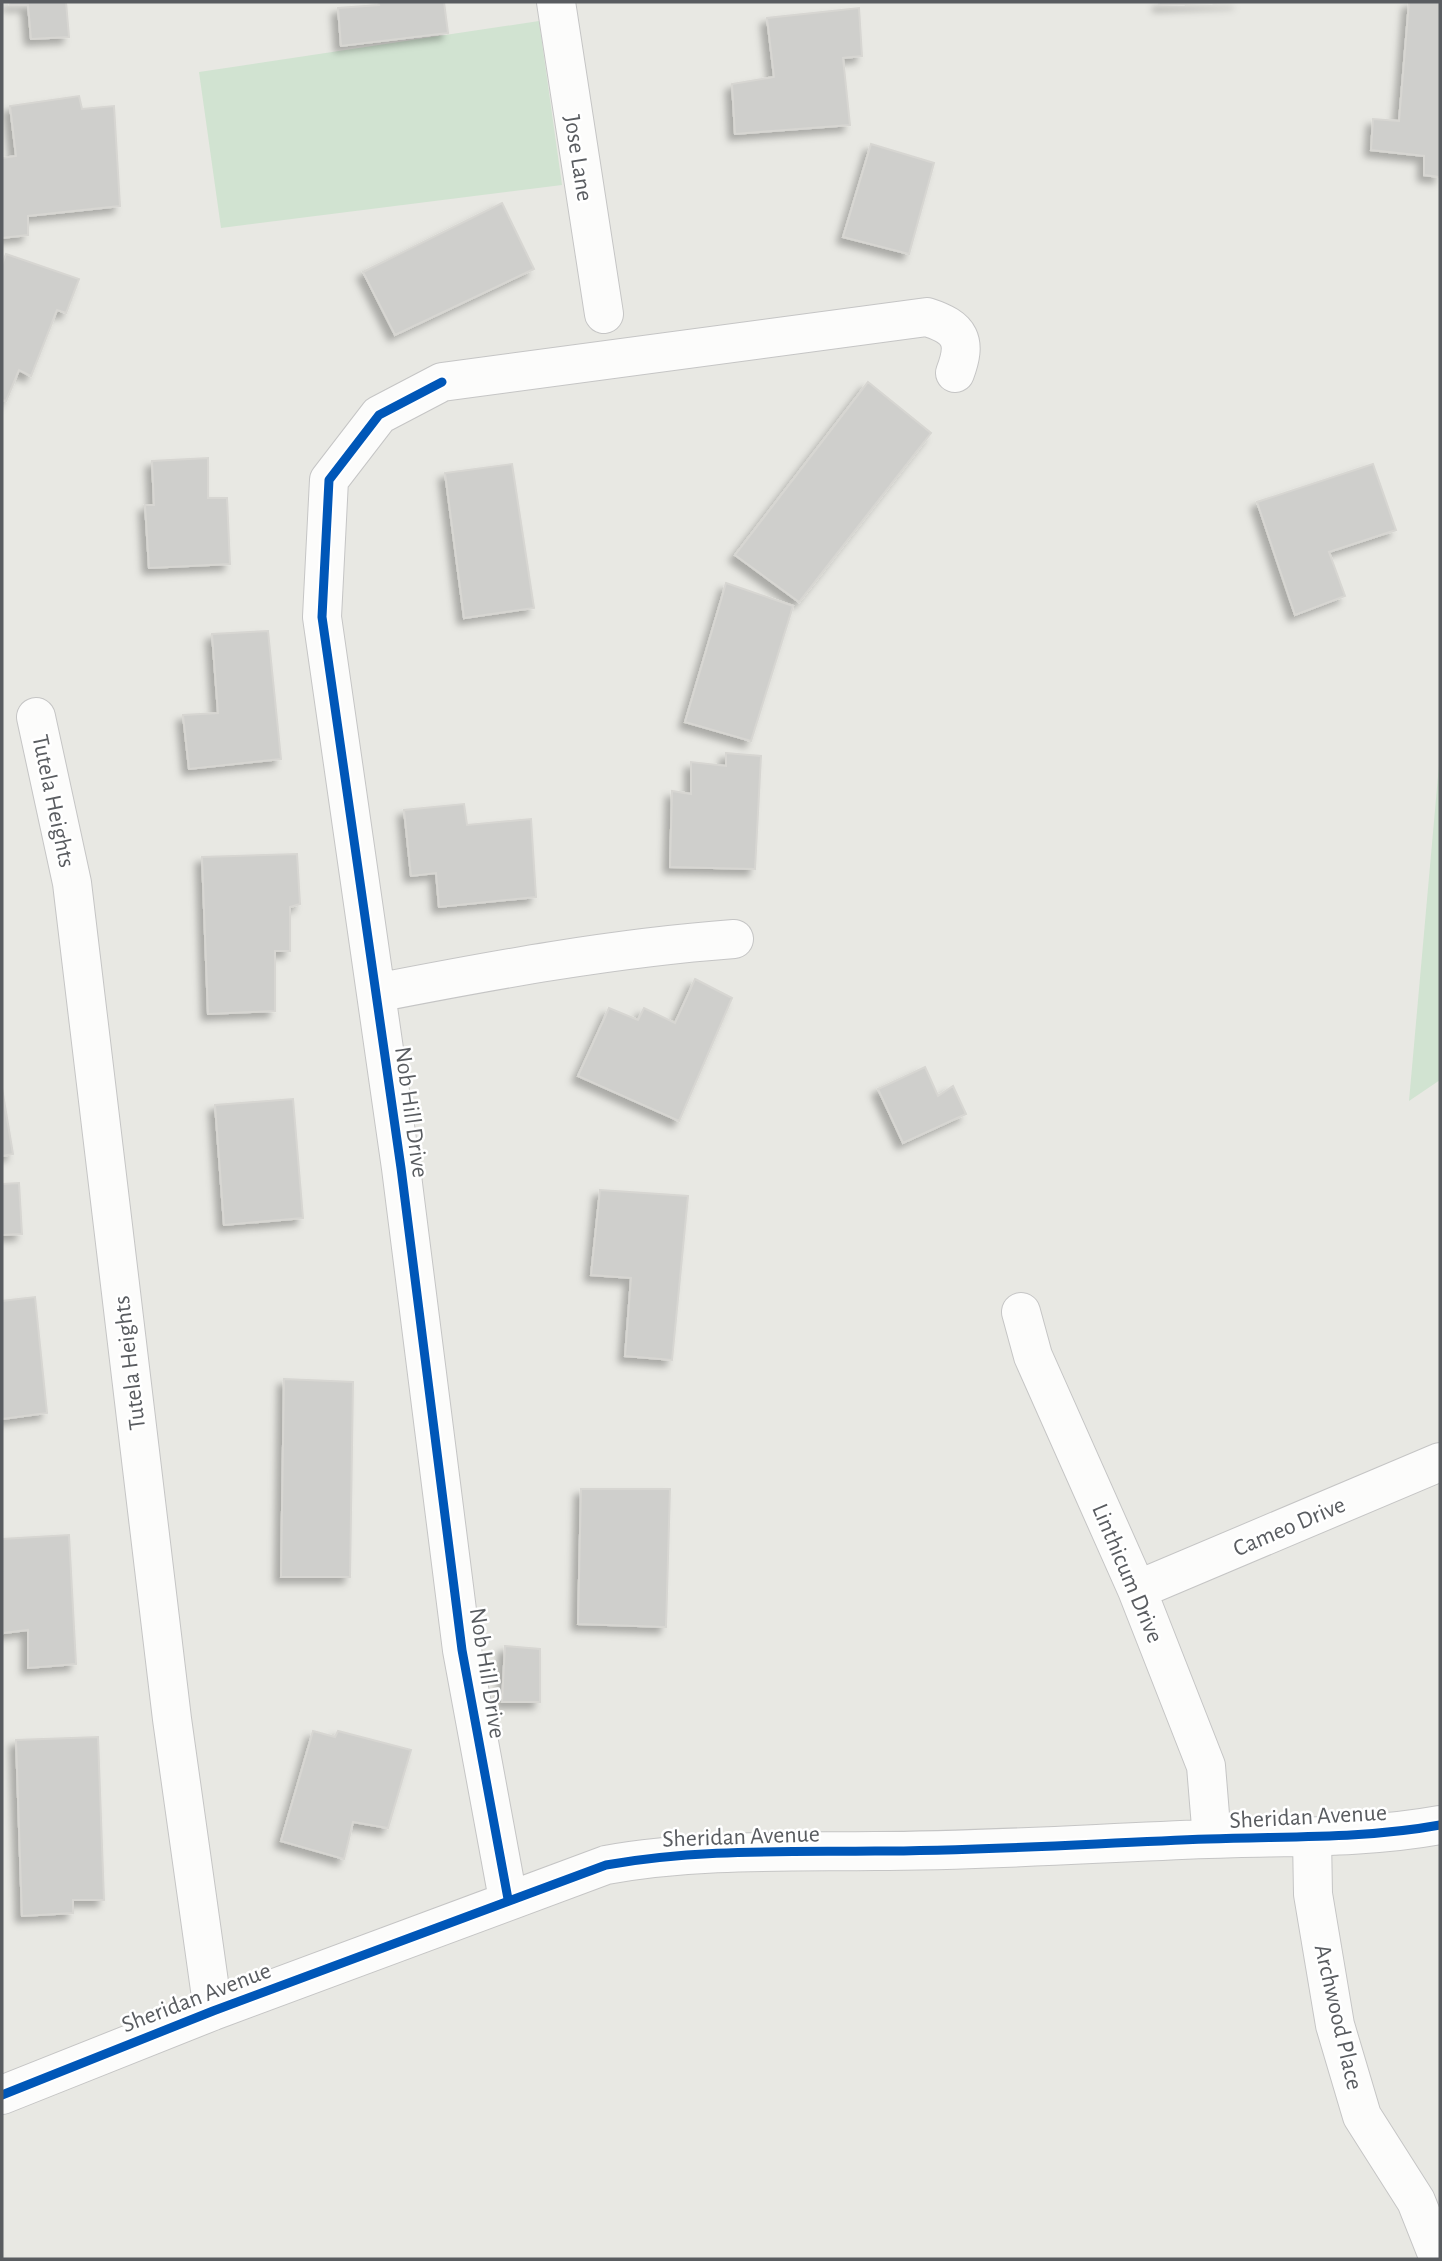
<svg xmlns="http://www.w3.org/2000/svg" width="1442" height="2261" viewBox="0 0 1442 2261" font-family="'Alegreya Sans',sans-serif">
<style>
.green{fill:#d1e3d1}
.building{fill:#cfcfcc;stroke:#d7d6d2;stroke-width:2;filter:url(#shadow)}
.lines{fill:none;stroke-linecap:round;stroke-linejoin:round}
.minor-casing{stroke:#c5c5c5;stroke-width:40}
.minor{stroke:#fcfcfb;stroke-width:38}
.cycleway-casing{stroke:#fff;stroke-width:13}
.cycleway{stroke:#0057b8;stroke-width:9}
.labels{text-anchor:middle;stroke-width:5;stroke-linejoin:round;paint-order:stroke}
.street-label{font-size:24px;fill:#595c60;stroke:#fff}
</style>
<defs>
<filter id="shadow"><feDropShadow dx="-6" dy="6" stdDeviation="3.5" flood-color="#0004"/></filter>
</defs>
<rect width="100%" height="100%" fill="#e8e8e3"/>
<path class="green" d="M539 21 562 185 221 228 199 72Z
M1440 754V1080L1409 1101Z"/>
<path class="building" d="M9 2H66L69 37 31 39 28 5H10Z
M378 2H444L448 33 341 46 338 8 379 5Z
M1159 2H1240L1159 5Z
M1409 2H1440V177L1424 175V156L1371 150 1373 119 1399 121Z
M859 8 862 56 843 58 850 125 735 134 732 84 774 77 767 18Z
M79 96 82 109 114 106 120 206 28 216V235L2 238V158L16 156 10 106Z
M871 144 934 163 909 254 843 237Z
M502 203 534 269 395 335 363 272Z
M6 254 79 279 66 313 57 310 31 376 19 370 6 401 2 400V265Z
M868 382 931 433 799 602 735 555Z
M208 458V498H227L230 564 149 568 145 505H154L152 461Z
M512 464 534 608 464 618 445 473Z
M1373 464 1396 530 1329 552 1345 596 1295 615 1257 502Z
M726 583 793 606 751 741 685 722Z
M268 631 281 759 189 769 183 715 218 713 212 634Z
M726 753 761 756 755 869 670 867 672 791 691 794V762L726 766Z
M464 804 467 825 531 819 536 897 439 907 436 873 411 876 404 810Z
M297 854 300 904 290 907V951H275V1011L208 1014 202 857Z
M695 979 732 998 679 1121 578 1076 609 1008 638 1020 644 1008 675 1023Z
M925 1067 938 1096 953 1086 966 1114 903 1143 878 1089Z
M2 1088 13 1154 2 1156Z
M293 1099 303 1218 224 1225 215 1105Z
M19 1183 22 1234 2 1235V1184Z
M600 1190 688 1196 672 1360 625 1356 631 1278 591 1275Z
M35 1297 47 1413 2 1419V1301Z
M284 1379 353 1382 350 1577H281Z
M581 1489H670L666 1627 578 1624Z
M69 1535 76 1664 28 1668V1630L3 1633 2 1539Z
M505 1646 540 1649V1702H502Z
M313 1731 335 1737 338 1731 411 1750 388 1828 353 1822 344 1859 281 1841Z
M98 1737 104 1900H73V1913L22 1916 16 1740Z"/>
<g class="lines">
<defs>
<path id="minor" d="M556 2 604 314
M36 717 72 883 172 1719 213 2011
M376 993C494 970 613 948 734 939
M1021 1312 1033 1356 1137 1590 1206 1766 1212 1839
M1137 1590 1440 1462
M1312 1838 1313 1894 1335 2025 1362 2116 1416 2201 1439 2259
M508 1899 462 1650 401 1168 322 617 329 480 379 415 442 382 927 317C961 328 967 341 955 373
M2 2095 213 2011 606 1865C695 1849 785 1852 875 1851 986 1851 1097 1843 1208 1839 1286 1836 1363 1839 1440 1825"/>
</defs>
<use href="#minor" class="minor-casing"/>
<use href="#minor" class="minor"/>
<defs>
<path id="cycleway" d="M442 382 379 415 329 480 322 617 401 1168 462 1650 508 1899
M2 2095 213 2011 606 1865C695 1849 785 1852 875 1851 986 1851 1097 1843 1208 1839 1286 1836 1363 1839 1440 1825"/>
</defs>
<use href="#cycleway" class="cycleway-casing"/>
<use href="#cycleway" class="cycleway"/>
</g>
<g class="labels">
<g class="street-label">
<text transform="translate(579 158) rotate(81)" y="8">Jose Lane</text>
<text transform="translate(54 801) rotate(78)" y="8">Tutela Heights</text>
<text transform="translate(412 1112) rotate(82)" y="8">Nob Hill Drive</text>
<text transform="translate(129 1363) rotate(-97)" y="8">Tutela Heights</text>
<text transform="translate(1289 1526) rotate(-23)" y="8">Cameo Drive</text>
<text transform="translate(1128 1573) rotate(67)" y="8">Linthicum Drive</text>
<text transform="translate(488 1673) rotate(81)" y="8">Nob Hill Drive</text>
<text transform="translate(1308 1816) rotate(-3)" y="8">Sheridan Avenue</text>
<text transform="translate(741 1836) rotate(-2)" y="8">Sheridan Avenue</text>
<text transform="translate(196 1997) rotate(-21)" y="8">Sheridan Avenue</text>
<text transform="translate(1339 2017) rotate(77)" y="8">Archwood Place</text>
</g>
</g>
<rect width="1442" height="2261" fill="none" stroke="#595c60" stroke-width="7"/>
</svg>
